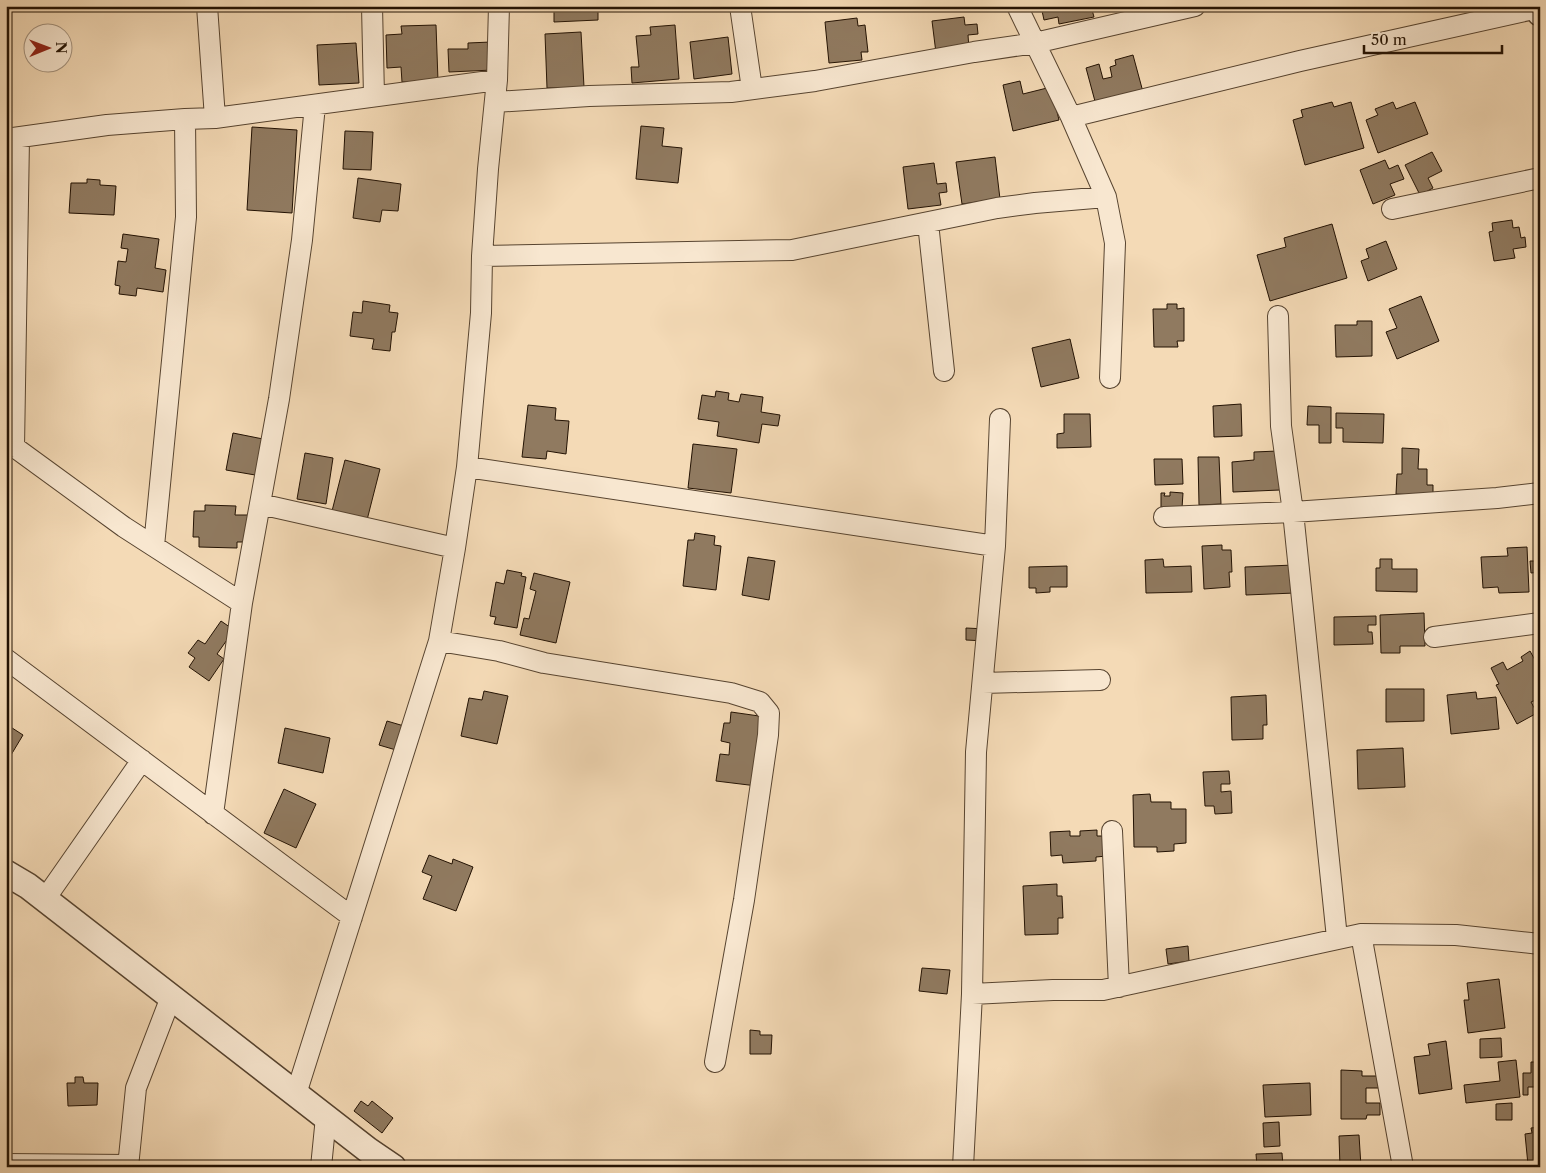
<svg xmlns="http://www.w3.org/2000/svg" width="1546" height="1173" viewBox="0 0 1546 1173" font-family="'Libre Caslon Text',serif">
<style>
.building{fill:#907a60;stroke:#231203}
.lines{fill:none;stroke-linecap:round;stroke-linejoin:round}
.minor-casing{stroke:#574430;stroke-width:22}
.tertiary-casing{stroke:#574430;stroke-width:28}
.minor{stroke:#f8e7d0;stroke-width:20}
.tertiary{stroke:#f8e7d0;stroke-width:25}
</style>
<rect width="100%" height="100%" fill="#f4dab6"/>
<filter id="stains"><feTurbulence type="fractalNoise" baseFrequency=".004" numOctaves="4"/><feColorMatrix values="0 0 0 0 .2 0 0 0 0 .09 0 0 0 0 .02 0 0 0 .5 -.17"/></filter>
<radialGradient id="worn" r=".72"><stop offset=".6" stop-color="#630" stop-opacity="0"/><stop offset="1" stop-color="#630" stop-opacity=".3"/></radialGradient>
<path class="building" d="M554 6H598V20L554 22Z
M1041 6H1091L1094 17 1059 24 1058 17 1044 20Z
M964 17 965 25 977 24 978 34 968 35 969 49 936 53 932 21Z
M857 18 858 26 865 25 868 52H861L862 60 829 63 825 22Z
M436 25 438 81 402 82 401 67 387 68 386 35 402 34 401 26Z
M675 25 679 79 632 83 631 67H639L636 36 651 35 650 27Z
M581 32 584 87 547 88 545 34Z
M728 37 732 74 694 79 690 42Z
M491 42 493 70 449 72 448 49H468V43Z
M356 43 359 83 319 85 317 45Z
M1133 55 1143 92 1096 105 1086 68 1099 64 1103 79 1112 77 1110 67 1116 65 1115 60Z
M1020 81 1023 94 1051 87 1059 120 1013 131 1003 85Z
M1332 102 1334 107 1351 102 1364 148 1305 165 1293 120 1303 117 1301 110Z
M1393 102 1396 109 1415 102 1428 134 1378 153 1366 120 1378 115 1375 109Z
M641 126 664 128 662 146 682 148 678 183 636 179Z
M252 127 297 130 292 213 247 210Z
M345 131 373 132 371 170 343 169Z
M1432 152 1442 171 1428 178 1433 188 1420 195 1405 165Z
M995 157 1000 199 962 204 956 162Z
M1385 160 1389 169 1398 165 1404 179 1390 184 1395 195 1373 204 1360 170Z
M934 163 937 184 946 183 947 192 939 193 941 205 908 209 903 167Z
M358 178 401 184 398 211 382 210 380 222 353 218Z
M87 179 100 180V185L116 186 114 215 69 213 71 183H87Z
M1512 220 1513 228 1519 227 1521 238 1525 237 1526 247 1513 249 1515 258 1494 261 1489 232 1493 231 1492 223Z
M1332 224 1347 278 1270 301 1257 255 1286 247 1284 238Z
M123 234 159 239 155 268 166 270 163 292 137 288 136 296 119 294 120 286 115 285 118 261 126 262 128 249 121 248Z
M1386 241 1397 269 1368 281 1361 261 1369 258 1366 249Z
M1421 296 1439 341 1397 359 1386 332 1397 328 1389 309Z
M363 301 390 305 389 312 398 313 395 332H392L390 351 372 349 374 339 350 336 353 312 362 313Z
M1167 304H1177V309L1184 308V341H1177L1178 347H1154L1153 309H1167Z
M1357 321H1372V356L1336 357 1335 325H1357Z
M1070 339 1079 378 1041 387 1032 348Z
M716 391 729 393 728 400 739 402 741 394 763 397 761 412 780 415 778 426 762 424 759 443 717 436 719 422 698 419 702 395 715 397Z
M1241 404 1242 436 1214 437 1213 406Z
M528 405 556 408 555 420 569 421 566 454 547 451 546 459 522 457Z
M1308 406 1331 407V443H1319V425H1307Z
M1336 413 1384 414 1383 443 1343 442V428H1336Z
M1064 414H1090L1091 447 1057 448V434L1064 433Z
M233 433 268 440 261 476 226 470Z
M693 444 737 449 731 493 688 488Z
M1402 448 1419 449 1418 469H1427V485H1433V496L1396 494 1397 474H1402Z
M1278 451 1280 490 1233 492 1232 462 1254 460V452Z
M305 453 333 458 326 504 297 499Z
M1198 457H1219L1221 504 1199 505Z
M1154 459H1182L1183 484 1155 485Z
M345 460 380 469 367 520 332 511Z
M1170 492 1183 493 1182 508 1161 507V493H1165L1164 496H1170Z
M205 505 236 506 235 515H251V542H237V548L199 547V537H193L194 511H205Z
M695 533 715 536 714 545 721 546 716 590 683 586 688 540H694Z
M1222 545V550H1231L1232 572H1229L1230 587 1204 589 1202 546Z
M1527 547 1529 592 1499 593 1498 587 1483 588 1481 557 1508 556 1507 548Z
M748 557 775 561 769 600 742 595Z
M1163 559 1164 567 1191 566 1192 592 1146 593 1145 560Z
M1380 559H1392V569H1417V592L1376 591V568H1380Z
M1530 561H1540V572L1531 573Z
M1294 565 1295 593 1246 595 1245 567Z
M1067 566V587H1050V592L1036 593V588H1029V567Z
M507 570 522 573 521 576 526 577 517 628 494 624 496 617 490 616 496 582 504 584Z
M534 573 570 582 556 643 520 635 524 618 529 619 536 591 530 589Z
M1424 613 1425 646H1400V653H1381L1380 615Z
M1376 616V625H1368V632H1372L1373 644 1334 645V617Z
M221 621 234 630 217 654 224 659 209 681 189 667 195 658 188 653 198 640 205 644Z
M966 628 986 629V641L966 640Z
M1530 651 1540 669V698L1531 702 1537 713 1517 724 1496 685 1499 684 1491 668 1503 662 1507 670 1523 661 1521 657Z
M1386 689H1424V721L1386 722Z
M484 691 508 696 497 744 461 736 469 698 482 700Z
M1476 692 1477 699 1496 697 1499 729 1451 734 1447 695Z
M1266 695 1267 725H1263V739L1232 740 1231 697Z
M731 712 766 717 757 786 716 781 720 754 729 755 730 743 721 741 724 723H730Z
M387 721 404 726 396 750 379 745Z
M6 724 23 735 11 755 6 752Z
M285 728 330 738 323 773 278 763Z
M1403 748 1405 787 1358 789 1357 750Z
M1229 771 1230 784H1221V792L1231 791 1232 813 1215 814 1214 806H1205L1203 772Z
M284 789 316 804 296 848 264 833Z
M1150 794 1151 802H1171V809H1186V843L1174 844V851L1157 852V847H1134L1133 795Z
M1097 830V836H1106L1107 856 1096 857V861L1063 863 1062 855 1051 856 1050 832 1070 831V836H1080V831Z
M429 855 452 864 453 859 473 867 456 911 423 899 432 876 422 872Z
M1057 884V896H1062L1063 918H1058V934L1025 935 1023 886Z
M1188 946 1189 961 1168 964 1166 949Z
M922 968 950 970 947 994 919 991Z
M1499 979 1505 1028 1468 1033 1464 1000H1469L1467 983Z
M750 1030 760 1031V1035H772L771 1054H750Z
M1501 1038 1502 1057 1480 1058V1039Z
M1446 1041 1452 1089 1419 1094 1414 1057 1430 1055 1428 1044Z
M1516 1060 1520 1097 1466 1103 1464 1085 1500 1081 1498 1062Z
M1531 1062H1540V1095H1536V1087H1528V1095H1523V1073H1531Z
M1341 1070 1362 1071V1076H1380V1088H1366V1103H1380V1115H1367L1366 1119H1341Z
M75 1077H83L84 1083H98L97 1105 68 1106 67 1083H75Z
M1310 1083 1311 1115 1265 1117 1263 1085Z
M361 1101 368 1106 372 1101 393 1118 382 1133 354 1111Z
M1512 1103V1120H1496V1104Z
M1279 1122 1280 1146 1264 1147 1263 1123Z
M1540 1127V1164L1528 1165 1525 1134 1532 1133 1531 1128Z
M1359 1135 1361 1167H1340L1339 1136Z
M1282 1153 1283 1167H1257L1256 1154Z"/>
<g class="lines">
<defs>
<path id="minor" d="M207 6 215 118
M372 6 374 96
M740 6 752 89
M1017 6 1071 117
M495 102 589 96 731 92 815 81 974 52 1035 43 1195 6
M6 139 107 125 185 119 215 118 497 80
M1392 209 1540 178
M928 223 944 371
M482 256 792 250 997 208 1035 203 1106 197
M1278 316 1281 426 1293 512 1337 938
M1110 378 1115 243 1106 197 1071 117 1300 61 1538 8
M6 441 124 527 242 603
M14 447 19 138
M467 467 995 546
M260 504 455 548
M1164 517 1293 512 1497 498 1540 493
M154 546 186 217 185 119
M1434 637 1540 623
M439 641 499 651 544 663 731 693 760 702 769 713 768 735 744 900 715 1062
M6 659 352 917
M983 683 1100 680
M213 814 242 603 279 399 302 240 315 105
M1112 831 1119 987
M45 899 142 760
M1361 934 1403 1167
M972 994 1053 990H1103L1361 934 1456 935 1540 944
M296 1094 439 641 455 548 467 467 481 313 482 256 488 169 497 80 499 6
M6 1164 128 1165
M128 1167 136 1088 171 997
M321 1167 326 1117
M963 1167 972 994 976 752 995 546 1000 419"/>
<path id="tertiary" d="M1537 6 1540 13
M6 873 28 886 368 1150 393 1167"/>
</defs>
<use href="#minor" class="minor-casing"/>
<use href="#tertiary" class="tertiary-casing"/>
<use href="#minor" class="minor"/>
<use href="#tertiary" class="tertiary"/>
</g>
<rect width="1546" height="1173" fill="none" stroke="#f4dab6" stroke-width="25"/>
<rect x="8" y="8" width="1531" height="1158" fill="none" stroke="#231203" stroke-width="2.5"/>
<rect x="12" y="12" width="1521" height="1148" fill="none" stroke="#231203"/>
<g transform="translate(48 48) rotate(89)"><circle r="24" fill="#f8e7d0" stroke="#a3927e"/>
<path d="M0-4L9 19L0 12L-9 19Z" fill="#8f2418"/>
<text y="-8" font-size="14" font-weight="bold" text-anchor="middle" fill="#231203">N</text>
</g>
<path d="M1364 45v8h138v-8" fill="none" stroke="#231203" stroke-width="2.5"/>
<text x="1371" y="45" font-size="15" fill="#231203" stroke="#f8e7d0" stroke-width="4" paint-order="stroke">50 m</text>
<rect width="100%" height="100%" filter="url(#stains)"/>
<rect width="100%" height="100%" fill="url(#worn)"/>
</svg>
